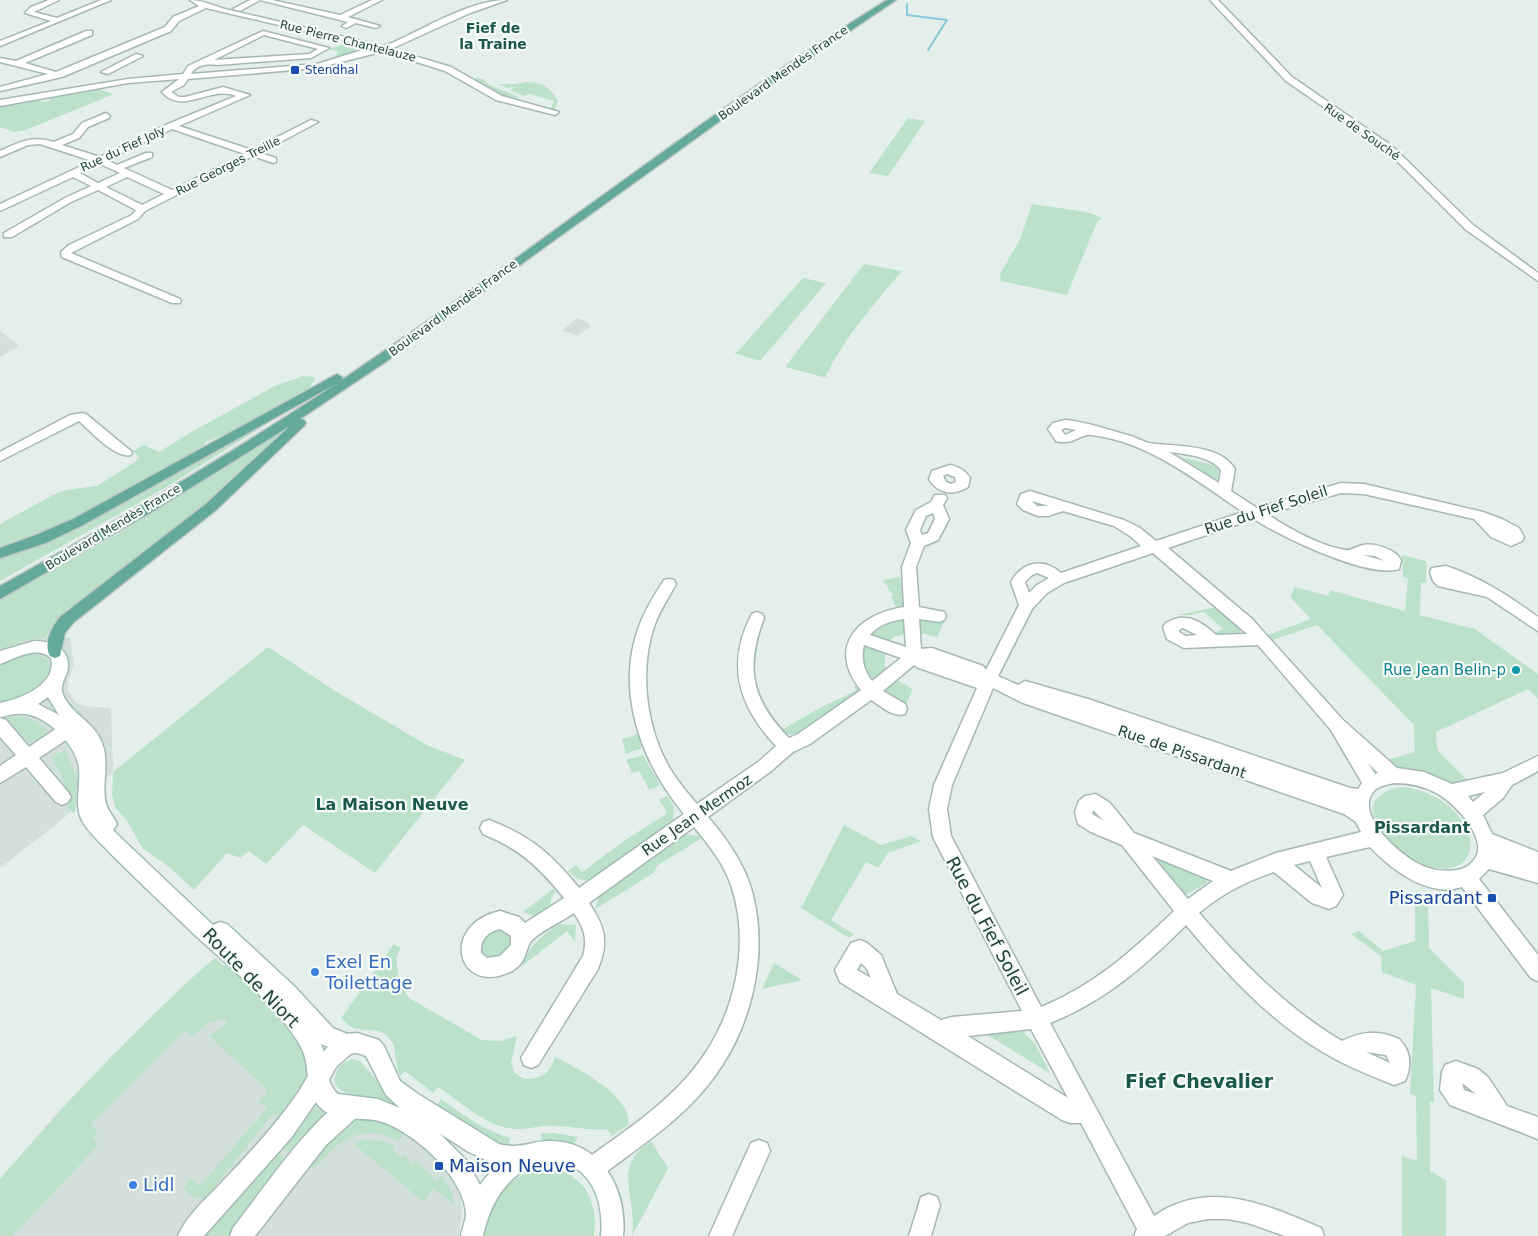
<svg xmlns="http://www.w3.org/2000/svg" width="1538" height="1236" viewBox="0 0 1538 1236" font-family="'DejaVu Sans',sans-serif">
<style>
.built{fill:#d2dfda}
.green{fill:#bbe2c8}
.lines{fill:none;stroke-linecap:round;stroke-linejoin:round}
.stream{stroke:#87c9d9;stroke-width:2}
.minor-casing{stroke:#a6b8b3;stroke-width:3}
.secondary-casing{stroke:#a1bcb4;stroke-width:3}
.primary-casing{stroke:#c1cac8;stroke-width:3}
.minor{fill:#fff;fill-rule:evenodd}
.secondary{fill:#fff;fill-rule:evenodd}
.primary{fill:#64a99b;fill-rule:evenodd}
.transit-dot{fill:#1a4fb4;stroke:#f6fbf8;stroke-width:2}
.culture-dot{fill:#0f9aa8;stroke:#f6fbf8;stroke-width:2}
.shop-dot{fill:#3f7fe0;stroke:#f6fbf8;stroke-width:2}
.labels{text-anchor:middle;stroke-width:4.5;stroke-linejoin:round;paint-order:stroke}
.far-street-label{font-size:12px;fill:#21433c;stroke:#f6fbf8}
.far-transit-label{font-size:12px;fill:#164399;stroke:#f6fbf8;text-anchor:start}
.far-neighbourhood-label{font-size:14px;font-weight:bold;fill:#1a584c;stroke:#f6fbf8}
.street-label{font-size:15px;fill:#21433c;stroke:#f6fbf8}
.culture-label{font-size:15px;fill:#0d838f;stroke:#f6fbf8;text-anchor:end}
.neighbourhood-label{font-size:16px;font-weight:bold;fill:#1a584c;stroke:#f6fbf8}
.near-transit-label{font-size:18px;fill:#164399;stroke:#f6fbf8;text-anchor:end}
.near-street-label{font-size:18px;fill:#21433c;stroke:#f6fbf8}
.near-shop-label{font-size:18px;fill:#366cbe;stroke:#f6fbf8;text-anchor:start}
.near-neighbourhood-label{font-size:19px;font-weight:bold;fill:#1a584c;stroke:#f6fbf8}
</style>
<rect width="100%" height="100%" fill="#e4efeb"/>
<path class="built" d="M577 318 588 322 590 327 578 336 562 330Z
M0 331 19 346 0 357Z
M46 638H70L74 663 68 681V691L75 702 83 706 111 708 113 772 63 819 0 868V650L27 640Z
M215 958 224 966 230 963 309 1080 406 1131 438 1158 457 1180 461 1191 462 1212 459 1236H0V1179L60 1110 110 1058 189 980Z"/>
<path class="green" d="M348 41 371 47 370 50 334 61 338 51 327 49 339 46Z
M476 78 484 79 487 84 519 97 513 100 502 97 473 80Z
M526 82C541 82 551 87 558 101L554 111 550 110 554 101 529 94 523 96 510 90 515 87 507 88 498 84H516Z
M98 89 114 94 26 130 14 132 0 127V107L39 100 42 102 49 101 51 98Z
M908 118 925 121 888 176 869 173Z
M1032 204 1087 212 1102 218 1097 222 1067 295 1001 281 1000 274 1020 239Z
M864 264 902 271C875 303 845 337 826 375L827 378 785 367Z
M803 278 826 283 761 360C751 360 743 355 734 353L738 351Z
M303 376 314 377 315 380 307 390 299 395 246 425 206 442 203 446C138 483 73 528 0 548V524L53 495 66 490 97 486 135 462 139 457 133 451 144 445 159 452 193 431 275 386Z
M292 408 165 488 0 581V556Z
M295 423 207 505 63 615 54 624 46 638 27 640 0 650V599L116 535Z
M1174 450 1173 455 1213 465V460L1220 464 1217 480 1215 481 1167 452Z
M1402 555 1426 561V583L1421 582 1420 615 1475 629 1538 674V698L1528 689 1436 732 1437 748 1439 752 1470 783 1452 788 1391 769 1386 760 1415 752 1414 725 1317 625 1273 640 1267 635 1311 619 1290 597 1295 587 1328 596 1330 590 1405 611 1408 578 1403 577Z
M900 577 904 608 897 609 891 597 893 596 883 580Z
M1217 607 1238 625 1241 633 1212 634 1223 629 1204 612 1191 615H1177Z
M907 615 909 633 894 637 888 643 869 633 872 628Z
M918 615 944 622 937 637 920 633Z
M861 643 885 651V667L889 674 870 685 862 674Z
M268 647 340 694 427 745 465 760 375 873 303 825 266 864 249 851 240 858 227 853 194 890 168 866 143 849 126 819 116 809 112 795 113 772Z
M27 654 43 656 48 660C55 676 38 692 23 698 16 701 7 702 0 704V664L17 656Z
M896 680 913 689 905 707 878 693Z
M858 684 862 690 799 735 781 733 780 731 821 707 856 691 854 686Z
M23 717C33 720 45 724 49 734L43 740 29 742 5 718Z
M638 734 642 748 626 754 622 739Z
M65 750 77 777 75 812 73 813C61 802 68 789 61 775 58 768 53 765 53 756Z
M643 755 660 785 649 790 639 771 632 773 626 760Z
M1404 787C1426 790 1446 800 1460 818 1479 841 1472 873 1437 868 1421 866 1404 860 1392 848 1388 845 1386 840 1383 836 1364 810 1372 790 1404 787Z
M667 796 674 806 673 822 594 879C584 882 575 879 568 871L576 865 582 872 627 839 666 814 667 812 659 800Z
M844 825 881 845 911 836 921 841 888 853 878 868 866 862 831 920 854 934 849 938 801 908Z
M682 834 699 836 701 839 658 865 653 873 628 889 595 909 599 897 608 888Z
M1153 855 1205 876 1207 883 1184 896 1150 856Z
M553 889 555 891 551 900V905L534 916 523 912Z
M1415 891 1428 896 1429 948 1464 983V999L1431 988 1434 1103 1430 1101V1171L1446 1180V1236H1402V1156L1417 1161 1416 1096 1410 1093 1416 985 1382 972 1381 956 1351 934 1359 931 1383 951 1415 941Z
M560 924 576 925 575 942 567 931 522 966C529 946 542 934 560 924Z
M498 926 513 934 514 946 500 961 479 956 478 940Z
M394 944 401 948 396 957 399 983 409 998 482 1040 501 1041 517 1036 511 1062 514 1072 524 1079C542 1079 549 1074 555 1057 576 1067 634 1097 628 1125L612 1136 607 1129C588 1131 571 1126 553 1126 540 1125 528 1130 515 1129 486 1127 461 1102 438 1087L433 1093 405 1071 400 1076C394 1065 397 1051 392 1042 381 1025 370 1033 357 1029 351 1028 345 1022 341 1018Z
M215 958 224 966 230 963 265 996 305 1048 309 1080 273 1135 268 1130 279 1115 273 1113 205 1199 194 1197 183 1188 191 1178 200 1186 267 1108 259 1102 267 1092 266 1088 209 1036 227 1024 225 1018 208 1023 192 1036 185 1030 91 1124 98 1132 93 1138 99 1144 13 1236H0V1179C67 1102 138 1025 215 958Z
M774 963 802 980 762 989Z
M1020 1029 1035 1044 1050 1073 984 1033Z
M354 1059 361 1062 387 1093 418 1117 379 1100 346 1093 338 1088 334 1082C336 1068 341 1062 354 1059Z
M441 1099C463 1114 484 1131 510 1138L508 1149 434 1110Z
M314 1102 317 1109 328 1115 294 1156 279 1145Z
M376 1116 406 1131 399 1141C376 1128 352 1131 333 1149 327 1155 323 1161 316 1166L311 1168 306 1166 314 1148 355 1117Z
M553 1133 578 1137 574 1145 554 1141 541 1142V1134Z
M365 1139 386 1142 395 1147 393 1150 401 1158 404 1155 413 1164 416 1161 437 1181 442 1176 453 1194 454 1204 433 1189 424 1202 354 1144Z
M651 1141 668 1168 632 1236C638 1197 610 1168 651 1141Z
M276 1150 290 1164 234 1236H196Z
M542 1168C582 1169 599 1199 594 1236H482C488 1203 508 1175 542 1168Z"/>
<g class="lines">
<path class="stream" d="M907 4V15L947 20 928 50"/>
<defs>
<path id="minor" d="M49 0H59L34 12 57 18 101 0H111L0 46V41L51 21 25 13 31 7Z
M190 0C203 0 216 7 229 10L383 46 392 43C426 28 470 0 507 0L470 13 391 49 451 67 502 96 559 112 555 115 496 100 445 71 379 50 373 54 317 68 188 79 184 85 171 92 179 97H185L223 87 250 95 179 126 252 150 311 120 318 122 260 153 276 158V162L273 163 253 156 145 211 138 219 71 253 180 299 181 301 180 303H172L62 257 61 252 69 245 132 215 136 210 98 190 71 202 12 237H4V233L65 198 91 186 73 177 0 211V204L92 161 40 144 28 145 0 157V151C19 142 33 135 54 142L73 134 82 123 106 113 110 116 109 118 88 127 79 138 62 145 100 157 168 124 236 96C210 85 183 116 162 92L179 79 128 83 0 106V100L128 79 183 74 188 66 263 31 329 48 311 58 217 65C207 64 197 64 191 74L317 64 372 47 206 8 179 21 171 31 62 77 0 91V87L48 74 0 62V58L16 61 86 31H92V35L25 63 56 72 165 27 173 17 199 6ZM264 35 318 49 309 54 214 60ZM172 129 245 154 172 190 124 168 152 157V153H146L117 165 107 160ZM100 164 120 173 98 183 80 173ZM127 177 164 194 142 205 106 187Z
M250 0H272L340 15 372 0H382L348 17 380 26 376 28 356 23 346 28 342 26 348 22 260 0 240 11 233 9Z
M1210 0H1218L1292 77 1392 146 1473 225 1538 273V281L1465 229 1386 150 1286 81Z
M136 54 143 56 108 74 101 72Z
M82 413 86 414 132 452 131 455C116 459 90 431 79 421L0 461V452L70 415Z
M1065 420C1084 421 1112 431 1131 436 1137 438 1144 442 1149 443 1175 447 1219 443 1235 469L1231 491 1257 508 1341 483 1364 484 1483 512 1502 519 1519 528 1524 537 1522 541 1511 546 1491 537 1474 519 1364 494 1341 493 1267 514C1290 529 1318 545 1345 550 1351 551 1357 546 1363 545 1375 543 1395 549 1401 560L1399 569C1369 579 1281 537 1254 519L1168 548 1252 619 1343 720 1397 768 1424 772 1452 784 1503 773 1538 756V771L1512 785 1503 798 1483 815 1492 834 1538 852V883L1489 869 1479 879 1538 955V981L1531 978 1462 887C1428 898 1392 870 1370 847L1326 857 1343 895 1336 906 1329 909 1312 903 1274 872C1247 881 1221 894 1199 913 1241 961 1287 1009 1342 1041 1363 1031 1378 1030 1399 1039 1411 1051 1412 1066 1405 1081L1394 1085C1369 1075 1344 1065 1321 1051 1268 1019 1225 972 1186 925 1144 967 1105 1001 1050 1023L1154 1216C1209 1178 1267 1205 1321 1228L1324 1236H1285L1248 1223 1228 1219H1208L1188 1223 1165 1236H1134L1137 1229 1081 1123H1070L1062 1120 840 982 835 970 851 943 860 940 867 943 881 955 897 994 941 1020 952 1017 1022 1011 933 837 929 809 934 785 977 688 919 668 914 665 883 691 905 704 907 709 905 714C893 718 881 706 871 700L810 744 793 752 770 772 708 817C726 838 743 862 751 888 771 957 750 1037 703 1091 674 1125 636 1149 601 1176L593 1179 585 1176 582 1168 585 1160C621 1134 659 1109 688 1076 732 1026 752 952 732 888 725 865 709 845 694 827L589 903C605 927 609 941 598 969L538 1065 531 1068 524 1065 521 1058 583 956C588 939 584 928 574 913 561 922 544 929 532 940 525 947 528 962 512 971 458 998 438 925 500 911L519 917 525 923 564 898C539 867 520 849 483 834L480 828 483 822 489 820C531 836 551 854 579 888L684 814C641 762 614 690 640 624 646 608 655 594 664 580L669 579 674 580 676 584C669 597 660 610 655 624 638 671 646 733 674 775 681 785 689 795 697 804L758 762 776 746C739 707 725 664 752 614L757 612 762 614 764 618C745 668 751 699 789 738L798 734 861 690C826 647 858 614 904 607L902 567 911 543 906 530 916 510 931 502 935 495H945L947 498 943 505 949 519 938 540 924 546 916 567 919 607 944 612 946 616 944 620 939 622 919 619 921 649 932 648 983 666 986 670 1019 605 1011 582C1022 562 1043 557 1061 573L1141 546 1130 536 1114 526 1063 511 1048 516H1038L1023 510 1017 504 1021 494 1030 491 1124 520 1140 528 1156 541 1243 512C1197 481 1149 442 1092 435 1080 433 1074 446 1056 441L1048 429 1053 423ZM1065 428 1076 430 1065 435 1061 430ZM1169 452C1185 454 1210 456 1221 470L1219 483ZM1032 501 1049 506H1037ZM933 513 935 519 928 533 922 535 920 530 926 516ZM1153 553 1247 634 1216 635C1201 621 1185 611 1166 623L1163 627 1167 639 1184 648 1258 645 1331 730 1362 783 1358 789 1350 788 1088 699 1025 681 1018 685 998 676 1032 609 1047 593 1064 583ZM1363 555 1375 556 1385 561ZM1037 573 1049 578 1037 585 1029 593 1025 582 1032 575ZM904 619 906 647 870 635C879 624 891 621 904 619ZM1183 628 1197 635 1186 636 1179 632V630ZM864 645 901 658 872 681C863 669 861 659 864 645ZM993 688 1023 703 1344 814 1356 822 1361 832 1276 853 1231 871 1134 833 1110 803 1096 794 1085 796 1079 801 1075 812 1078 824 1091 832 1122 845 1174 911C1133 950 1095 985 1041 1007L951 836 947 809 952 785ZM1368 763 1378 773 1375 774ZM1394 783C1410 783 1424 786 1438 794 1454 803 1492 841 1473 861 1469 866 1464 869 1457 870 1444 872 1429 870 1417 863 1398 853 1351 812 1376 789 1380 786 1389 784 1394 783ZM1485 792 1473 802 1468 796ZM1093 810 1104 821 1092 814ZM1152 856 1213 881 1188 899ZM1310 861 1322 888 1294 865ZM500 929 511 936V945L500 956 487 958 481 953C480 940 487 932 500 929ZM861 963 867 969 871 978 857 970ZM1031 1029 1068 1098 968 1036ZM1366 1052 1386 1055 1390 1063Z
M950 465C959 467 965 470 970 478L968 487C953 496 938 494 929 479L932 471ZM947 474 955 477 956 482 951 484 946 482 943 476Z
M1446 566C1480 577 1509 596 1538 617V631L1487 597 1438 586 1433 581 1430 572 1432 568Z
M0 718 6 720 29 747 60 726 66 724 72 726 74 731 72 736 39 758 68 792 71 797 68 802 62 805 56 802 26 767 0 783V766L16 755 0 737Z
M347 1034 354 1037 357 1044 354 1051 336 1067 318 1099 291 1138 204 1236H178C186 1216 206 1199 221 1183 248 1155 275 1126 297 1094 313 1071 320 1045 347 1034Z
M1456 1061 1478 1069 1488 1077 1507 1106 1538 1117V1139L1450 1105 1440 1090 1442 1072 1445 1065ZM1462 1083 1476 1094 1464 1090Z
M350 1097 358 1100 361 1108 358 1116 326 1145 255 1236H230L233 1228C259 1195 315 1112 350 1097Z
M759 1140 767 1143 770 1151 732 1236H709L751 1143Z
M929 1194 937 1197 940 1205 931 1236H909L921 1197Z"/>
<path id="secondary" d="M34 641C53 641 73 650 67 672 64 681 59 687 64 697 73 715 95 723 102 743 110 764 101 784 106 804 108 811 114 817 117 824L113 830 121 838 213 925 220 922 227 924 294 986 333 1028 347 1034 357 1033 379 1040 384 1046 400 1081 418 1094 499 1144C522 1150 532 1140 552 1141 602 1142 628 1191 623 1236H601C604 1206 594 1168 560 1163 548 1162 536 1163 526 1169 501 1184 489 1209 483 1236H461C462 1229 466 1220 466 1214 465 1177 412 1130 379 1121 359 1116 333 1123 318 1105 304 1089 311 1065 301 1047 281 1010 229 966 197 937 169 910 140 883 112 855 103 845 91 835 84 824 73 808 81 787 79 768 77 747 51 720 30 715 19 712 10 715 0 717V703C21 699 58 684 51 658 37 645 14 659 0 664V651ZM48 697 59 715 38 704ZM321 1044 347 1054 357 1053 366 1056 386 1095 400 1108 378 1099 338 1094C324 1082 328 1060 321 1044ZM439 1133 467 1151 496 1165 480 1185 466 1160Z"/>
<path id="primary" d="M887 0H896L767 87 384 363 300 419 304 420 306 423 304 426 216 510 74 622 65 633 60 656 55 658 50 656C43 644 52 627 60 617L206 504 290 426 150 513 0 599V586C128 515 254 441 374 358 547 241 710 110 887 0Z
M337 374 343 378 341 381 83 525 46 543 0 558V548L36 535 73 519Z"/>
</defs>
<use href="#minor" class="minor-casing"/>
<use href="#secondary" class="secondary-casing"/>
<use href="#primary" class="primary-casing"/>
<use href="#minor" class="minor"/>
<use href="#secondary" class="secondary"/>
<use href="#primary" class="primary"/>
</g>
<g class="transit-dot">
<rect x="290" y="65" width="10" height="10" rx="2.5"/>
<rect x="1487" y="893" width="10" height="10" rx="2.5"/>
<rect x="434" y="1161" width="10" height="10" rx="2.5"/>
</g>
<circle class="culture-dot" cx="1516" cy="670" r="5"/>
<g class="shop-dot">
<circle cx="315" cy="972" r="5"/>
<circle cx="133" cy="1185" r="5"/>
</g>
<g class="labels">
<g class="far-street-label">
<text transform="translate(348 41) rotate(14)" y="4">Rue Pierre Chantelauze</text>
<text transform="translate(783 73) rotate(-35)" y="4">Boulevard Mendès France</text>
<text transform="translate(1362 132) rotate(35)" y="4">Rue de Souché</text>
<text transform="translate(123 149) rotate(-25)" y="4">Rue du Fief Joly</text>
<text transform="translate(228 166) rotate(-27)" y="4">Rue Georges Treille</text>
<text transform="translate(453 308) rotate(-36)" y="4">Boulevard Mendès France</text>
<text transform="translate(113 527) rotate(-31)" y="4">Boulevard Mendès France</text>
</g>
<g class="far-transit-label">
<text x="305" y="74">Stendhal</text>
</g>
<g class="far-neighbourhood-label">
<text x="493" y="33">Fief de<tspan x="493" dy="16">la Traine</tspan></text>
</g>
<g class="street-label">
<text transform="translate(1266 510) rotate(-18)" y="5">Rue du Fief Soleil</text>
<text transform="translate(1182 752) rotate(19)" y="5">Rue de Pissardant</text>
<text transform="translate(697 815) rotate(-35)" y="5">Rue Jean Mermoz</text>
</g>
<g class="culture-label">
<text x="1506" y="675">Rue Jean Belin-p</text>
</g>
<g class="neighbourhood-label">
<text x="392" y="810">La Maison Neuve</text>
<text x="1422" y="833">Pissardant</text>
</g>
<g class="near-transit-label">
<text x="1482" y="904">Pissardant</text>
<text x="449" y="1172" text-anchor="start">Maison Neuve</text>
</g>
<g class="near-street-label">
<text transform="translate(987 926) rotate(62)" y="6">Rue du Fief Soleil</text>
<text transform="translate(251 978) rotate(46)" y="6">Route de Niort</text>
</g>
<g class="near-shop-label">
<text x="325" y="968">Exel En<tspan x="325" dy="21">Toilettage</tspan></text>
<text x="143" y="1191">Lidl</text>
</g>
<g class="near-neighbourhood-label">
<text x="1199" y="1088">Fief Chevalier</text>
</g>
</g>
</svg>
